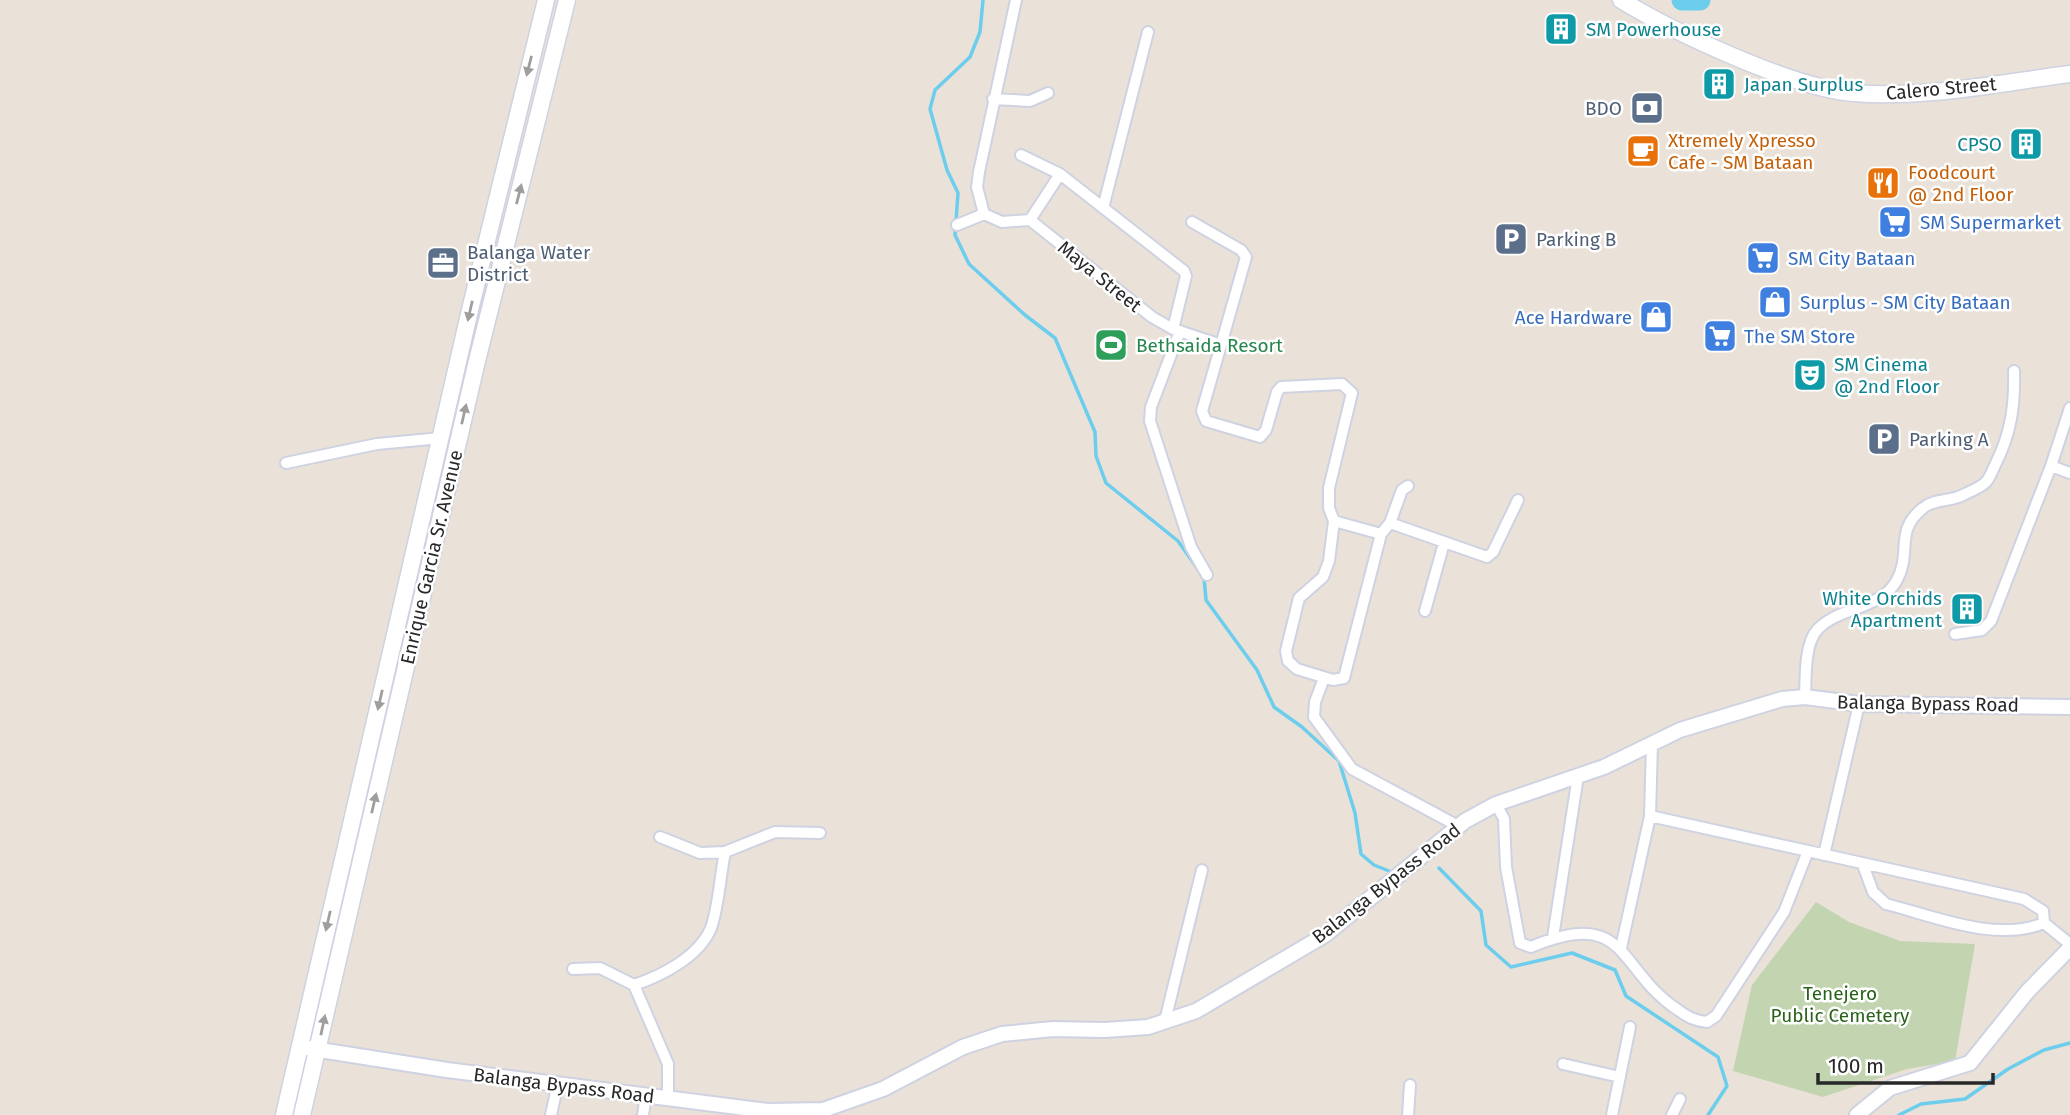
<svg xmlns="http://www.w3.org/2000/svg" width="2070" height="1115" viewBox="0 0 2070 1115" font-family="'Fira Sans',sans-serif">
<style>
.cemetery{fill:#c2d4b0}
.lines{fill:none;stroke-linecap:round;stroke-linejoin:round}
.stream{stroke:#6ccdec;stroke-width:3.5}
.river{stroke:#6ccdec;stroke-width:21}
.minor-casing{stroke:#ced2e1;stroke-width:14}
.tertiary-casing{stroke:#ced2e1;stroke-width:18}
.secondary-casing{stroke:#ced2e1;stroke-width:19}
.minor{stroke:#fff;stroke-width:10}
.tertiary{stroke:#fff;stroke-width:14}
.secondary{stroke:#fff;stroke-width:16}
.oneway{fill:#9e9e9e}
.labels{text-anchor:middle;stroke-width:5;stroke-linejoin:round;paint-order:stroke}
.culture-label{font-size:19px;fill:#0d838f;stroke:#fff;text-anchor:start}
.street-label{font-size:19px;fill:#282828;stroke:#fff}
.service-label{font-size:19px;fill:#4e5e75;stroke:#fff;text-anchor:start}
.food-label{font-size:19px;fill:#c56008;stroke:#fff;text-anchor:start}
.shop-label{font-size:19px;fill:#366cbe;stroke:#fff;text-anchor:start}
.leisure-label{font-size:19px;fill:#27864d;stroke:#fff;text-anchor:start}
.park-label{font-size:19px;fill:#2a621a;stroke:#fff}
</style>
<rect width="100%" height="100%" fill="#eae2d9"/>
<path class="cemetery" d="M1816 902 1849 922 1900 941 1975 944 1955 1061 1907 1069 1823 1097 1733 1071 1752 985Z"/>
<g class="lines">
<path class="stream" d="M983 0 980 32 970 57 935 90 930 109 947 170 958 193 955 235 969 264 1025 315 1055 338 1095 432 1096 456 1106 483 1178 541 1200 572
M1204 578 1206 600 1257 670 1274 707 1302 727 1339 761 1355 813 1361 854 1374 865 1394 873
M1439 868 1481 911 1486 945 1511 967 1572 953 1615 970 1626 996 1718 1057 1727 1086 1708 1115
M1899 1115 1921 1104 1965 1099 2008 1069 2044 1050 2070 1043"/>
<path class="river" d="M1682 0H1700"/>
<defs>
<path id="minor" d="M1016 0 979 172 977 187 984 214 1002 222 1030 220
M993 99 1030 101 1048 93
M1021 155 1060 174 1184 271 1186 276 1173 329
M1103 208 1148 32
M1030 220 1152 317 1173 329 1221 345 1202 411 1206 421 1260 437 1266 430 1277 392 1281 387 1342 384 1352 393 1329 488V508L1334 521 1329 561 1323 577 1299 598 1286 651 1288 661 1297 669 1333 680 1344 678 1381 534 1390 523 1487 557 1493 552 1518 500
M1030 220 1060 174
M1192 222 1241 250 1246 257 1221 345
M957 225 984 214
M1180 331 1151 407 1150 421 1191 547 1207 575
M286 463 377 444 441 438
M2051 466 2070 473
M1334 521 1381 534
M1390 523 1402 490 1408 486
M1425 611 1444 543
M1955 634 1982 630 1991 621 2051 466 2070 408
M1324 678 1315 702 1314 717 1352 769 1458 826
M1805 697C1806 678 1804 645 1817 630 1839 606 1881 610 1897 580 1912 552 1894 531 1923 508 1935 498 1950 502 1963 495 1969 492 1980 488 1986 482 1990 478 1993 469 1996 463 2011 433 2015 405 2014 371
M1496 804 1504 819 1506 867 1520 943 1531 947C1629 906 1616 969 1678 1010 1688 1017 1695 1021 1707 1022L1716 1016 1784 912 1808 851 1650 816
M1808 851 2024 899 2043 911 2044 923 2070 944
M725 852 775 832 820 833
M1824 855 1859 704
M1863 865 1873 892 1886 904C1934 916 1996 943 2044 923
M1553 937 1578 776
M1621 948 1650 816 1652 743
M573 969 600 968 634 985 668 1064V1098
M634 985C661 976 699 957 711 928 719 905 720 876 725 852L700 853 660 837
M1165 1021 1202 870
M1563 1064 1620 1077
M551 1115 558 1083
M643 1115 646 1095
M1408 1115 1410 1085
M1612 1115 1630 1027
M1672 1115 1680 1099"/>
<path id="tertiary" d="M307 1048 447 1070 768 1111 823 1110 883 1089 963 1047 1002 1034 1053 1029 1105 1030 1148 1027 1196 1011 1325 935 1465 821 1496 804 1604 767 1680 730 1782 699 1805 697 1859 704 2070 707
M1857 1115 1890 1088 1970 1063 2027 992 2070 948"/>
<path id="secondary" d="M1621 0C1673 32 1793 88 1853 93 1924 99 1999 83 2070 74
M284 1115 470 310 546 0
M302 1115 476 365 567 0"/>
</defs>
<use href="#minor" class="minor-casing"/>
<use href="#tertiary" class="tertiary-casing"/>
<use href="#secondary" class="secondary-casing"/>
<use href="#minor" class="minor"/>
<use href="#tertiary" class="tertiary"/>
<use href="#secondary" class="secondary"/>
</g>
<defs><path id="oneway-solid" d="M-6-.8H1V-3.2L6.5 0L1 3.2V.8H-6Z" transform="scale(1.75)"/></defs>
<g class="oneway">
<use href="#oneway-solid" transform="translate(529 66) rotate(104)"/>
<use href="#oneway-solid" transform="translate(519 194) rotate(-76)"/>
<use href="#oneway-solid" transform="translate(470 311) rotate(103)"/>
<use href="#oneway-solid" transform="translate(464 414) rotate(-77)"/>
<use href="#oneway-solid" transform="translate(380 700) rotate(103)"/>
<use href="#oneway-solid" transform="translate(374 803) rotate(-77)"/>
<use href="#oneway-solid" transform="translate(328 921) rotate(103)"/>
<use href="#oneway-solid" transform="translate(323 1025) rotate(-78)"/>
</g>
<defs>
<symbol id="building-square" viewBox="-11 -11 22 22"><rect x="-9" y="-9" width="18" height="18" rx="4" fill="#0f9aa8" stroke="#fff"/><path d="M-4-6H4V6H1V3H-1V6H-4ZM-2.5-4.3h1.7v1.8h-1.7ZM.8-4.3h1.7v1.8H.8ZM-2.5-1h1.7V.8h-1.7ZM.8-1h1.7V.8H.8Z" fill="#fff"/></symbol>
<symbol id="bank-square" viewBox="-11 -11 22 22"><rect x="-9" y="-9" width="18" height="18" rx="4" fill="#5c6f8a" stroke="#fff"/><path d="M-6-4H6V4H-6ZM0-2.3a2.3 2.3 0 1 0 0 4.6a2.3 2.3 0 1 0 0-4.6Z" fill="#fff"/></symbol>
<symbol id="cafe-square" viewBox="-11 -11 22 22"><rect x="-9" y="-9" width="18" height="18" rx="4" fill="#e8710a" stroke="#fff"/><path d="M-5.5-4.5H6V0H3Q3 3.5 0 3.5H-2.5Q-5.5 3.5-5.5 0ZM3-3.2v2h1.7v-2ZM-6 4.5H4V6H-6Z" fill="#fff"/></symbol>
<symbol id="restaurant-square" viewBox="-11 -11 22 22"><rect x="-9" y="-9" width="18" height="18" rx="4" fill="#e8710a" stroke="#fff"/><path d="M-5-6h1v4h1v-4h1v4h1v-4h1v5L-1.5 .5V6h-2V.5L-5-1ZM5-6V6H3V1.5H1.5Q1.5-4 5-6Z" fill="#fff"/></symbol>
<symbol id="supermarket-square" viewBox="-11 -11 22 22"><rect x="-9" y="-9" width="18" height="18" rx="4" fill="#3f7fe0" stroke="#fff"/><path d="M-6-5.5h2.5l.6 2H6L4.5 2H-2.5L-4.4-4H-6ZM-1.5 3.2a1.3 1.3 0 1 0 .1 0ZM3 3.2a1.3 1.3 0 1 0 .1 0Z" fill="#fff"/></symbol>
<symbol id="parking-square" viewBox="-11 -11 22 22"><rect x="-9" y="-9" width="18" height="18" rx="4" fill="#5c6f8a" stroke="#fff"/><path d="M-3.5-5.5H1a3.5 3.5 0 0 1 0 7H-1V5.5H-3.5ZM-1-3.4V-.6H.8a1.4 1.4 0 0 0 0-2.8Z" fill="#fff"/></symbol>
<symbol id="office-square" viewBox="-11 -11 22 22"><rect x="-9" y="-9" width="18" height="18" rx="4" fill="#5c6f8a" stroke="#fff"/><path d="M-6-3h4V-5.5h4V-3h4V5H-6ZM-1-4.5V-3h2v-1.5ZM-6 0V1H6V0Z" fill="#fff"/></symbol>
<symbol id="shop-square" viewBox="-11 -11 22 22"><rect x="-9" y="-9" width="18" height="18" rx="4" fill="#3f7fe0" stroke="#fff"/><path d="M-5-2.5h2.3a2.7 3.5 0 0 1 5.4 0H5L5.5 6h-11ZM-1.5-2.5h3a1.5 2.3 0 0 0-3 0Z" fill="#fff"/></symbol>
<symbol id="stadium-square" viewBox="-11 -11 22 22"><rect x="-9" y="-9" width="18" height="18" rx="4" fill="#2e9e5b" stroke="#fff"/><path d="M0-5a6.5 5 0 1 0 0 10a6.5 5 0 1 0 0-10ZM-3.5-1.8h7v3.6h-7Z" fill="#fff"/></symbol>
<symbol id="theatre-square" viewBox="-11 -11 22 22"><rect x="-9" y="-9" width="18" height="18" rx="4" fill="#0f9aa8" stroke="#fff"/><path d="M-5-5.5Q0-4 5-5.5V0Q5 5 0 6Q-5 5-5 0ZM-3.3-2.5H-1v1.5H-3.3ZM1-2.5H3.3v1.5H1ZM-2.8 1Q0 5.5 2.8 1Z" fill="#fff"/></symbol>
</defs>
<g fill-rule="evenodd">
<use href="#building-square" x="1542" y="10" width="38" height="38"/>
<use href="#building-square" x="1700" y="65" width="38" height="38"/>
<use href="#bank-square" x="1628" y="89" width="38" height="38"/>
<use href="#building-square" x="2007" y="125" width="38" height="38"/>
<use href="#cafe-square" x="1624" y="132" width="38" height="38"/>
<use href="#restaurant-square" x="1864" y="164" width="38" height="38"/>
<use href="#supermarket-square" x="1876" y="203" width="38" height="38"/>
<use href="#parking-square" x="1492" y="220" width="38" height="38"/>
<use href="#supermarket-square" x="1744" y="239" width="38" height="38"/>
<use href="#office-square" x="424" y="244" width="38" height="38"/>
<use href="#shop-square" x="1756" y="283" width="38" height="38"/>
<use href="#shop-square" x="1637" y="298" width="38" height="38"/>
<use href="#supermarket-square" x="1701" y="317" width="38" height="38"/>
<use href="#stadium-square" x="1092" y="326" width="38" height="38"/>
<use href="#theatre-square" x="1791" y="356" width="38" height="38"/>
<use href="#parking-square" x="1865" y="420" width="38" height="38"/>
<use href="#building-square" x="1948" y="590" width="38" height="38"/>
</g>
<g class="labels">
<g class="culture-label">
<text x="1586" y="36">SM Powerhouse</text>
<text x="1744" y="91">Japan Surplus</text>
<text x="2002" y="151" text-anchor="end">CPSO</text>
<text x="1834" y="371">SM Cinema<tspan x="1834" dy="22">@ 2nd Floor</tspan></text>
<text x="1942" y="605" text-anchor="end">White Orchids<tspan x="1942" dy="22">Apartment</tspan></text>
</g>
<g class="street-label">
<text transform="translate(1941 88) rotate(-5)" y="7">Calero Street</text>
<text transform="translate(1100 276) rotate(39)" y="7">Maya Street</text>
<text transform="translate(431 557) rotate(-77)" y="7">Enrique Garcia Sr. Avenue</text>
<text transform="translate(1928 703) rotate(1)" y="7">Balanga Bypass Road</text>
<text transform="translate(1386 883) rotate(-38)" y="7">Balanga Bypass Road</text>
<text transform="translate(564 1085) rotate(7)" y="7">Balanga Bypass Road</text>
</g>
<g class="service-label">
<text x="1622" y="115" text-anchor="end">BDO</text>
<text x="1536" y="246">Parking B</text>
<text x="467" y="259">Balanga Water<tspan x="467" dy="22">District</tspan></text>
<text x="1909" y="446">Parking A</text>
</g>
<g class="food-label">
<text x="1668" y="147">Xtremely Xpresso<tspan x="1668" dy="22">Cafe - SM Bataan</tspan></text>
<text x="1908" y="179">Foodcourt<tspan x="1908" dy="22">@ 2nd Floor</tspan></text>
</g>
<g class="shop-label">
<text x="1920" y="229">SM Supermarket</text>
<text x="1788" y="265">SM City Bataan</text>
<text x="1800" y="309">Surplus - SM City Bataan</text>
<text x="1632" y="324" text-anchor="end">Ace Hardware</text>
<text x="1744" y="343">The SM Store</text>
</g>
<g class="leisure-label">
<text x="1136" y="352">Bethsaida Resort</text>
</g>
<g class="park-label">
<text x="1840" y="1000">Tenejero<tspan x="1840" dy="22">Public Cemetery</tspan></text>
</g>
</g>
<path d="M1818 1073v10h175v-10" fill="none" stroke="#282828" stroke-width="3.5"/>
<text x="1828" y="1073" font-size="21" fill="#282828" stroke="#ffffff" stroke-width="5" paint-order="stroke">100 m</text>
</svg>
